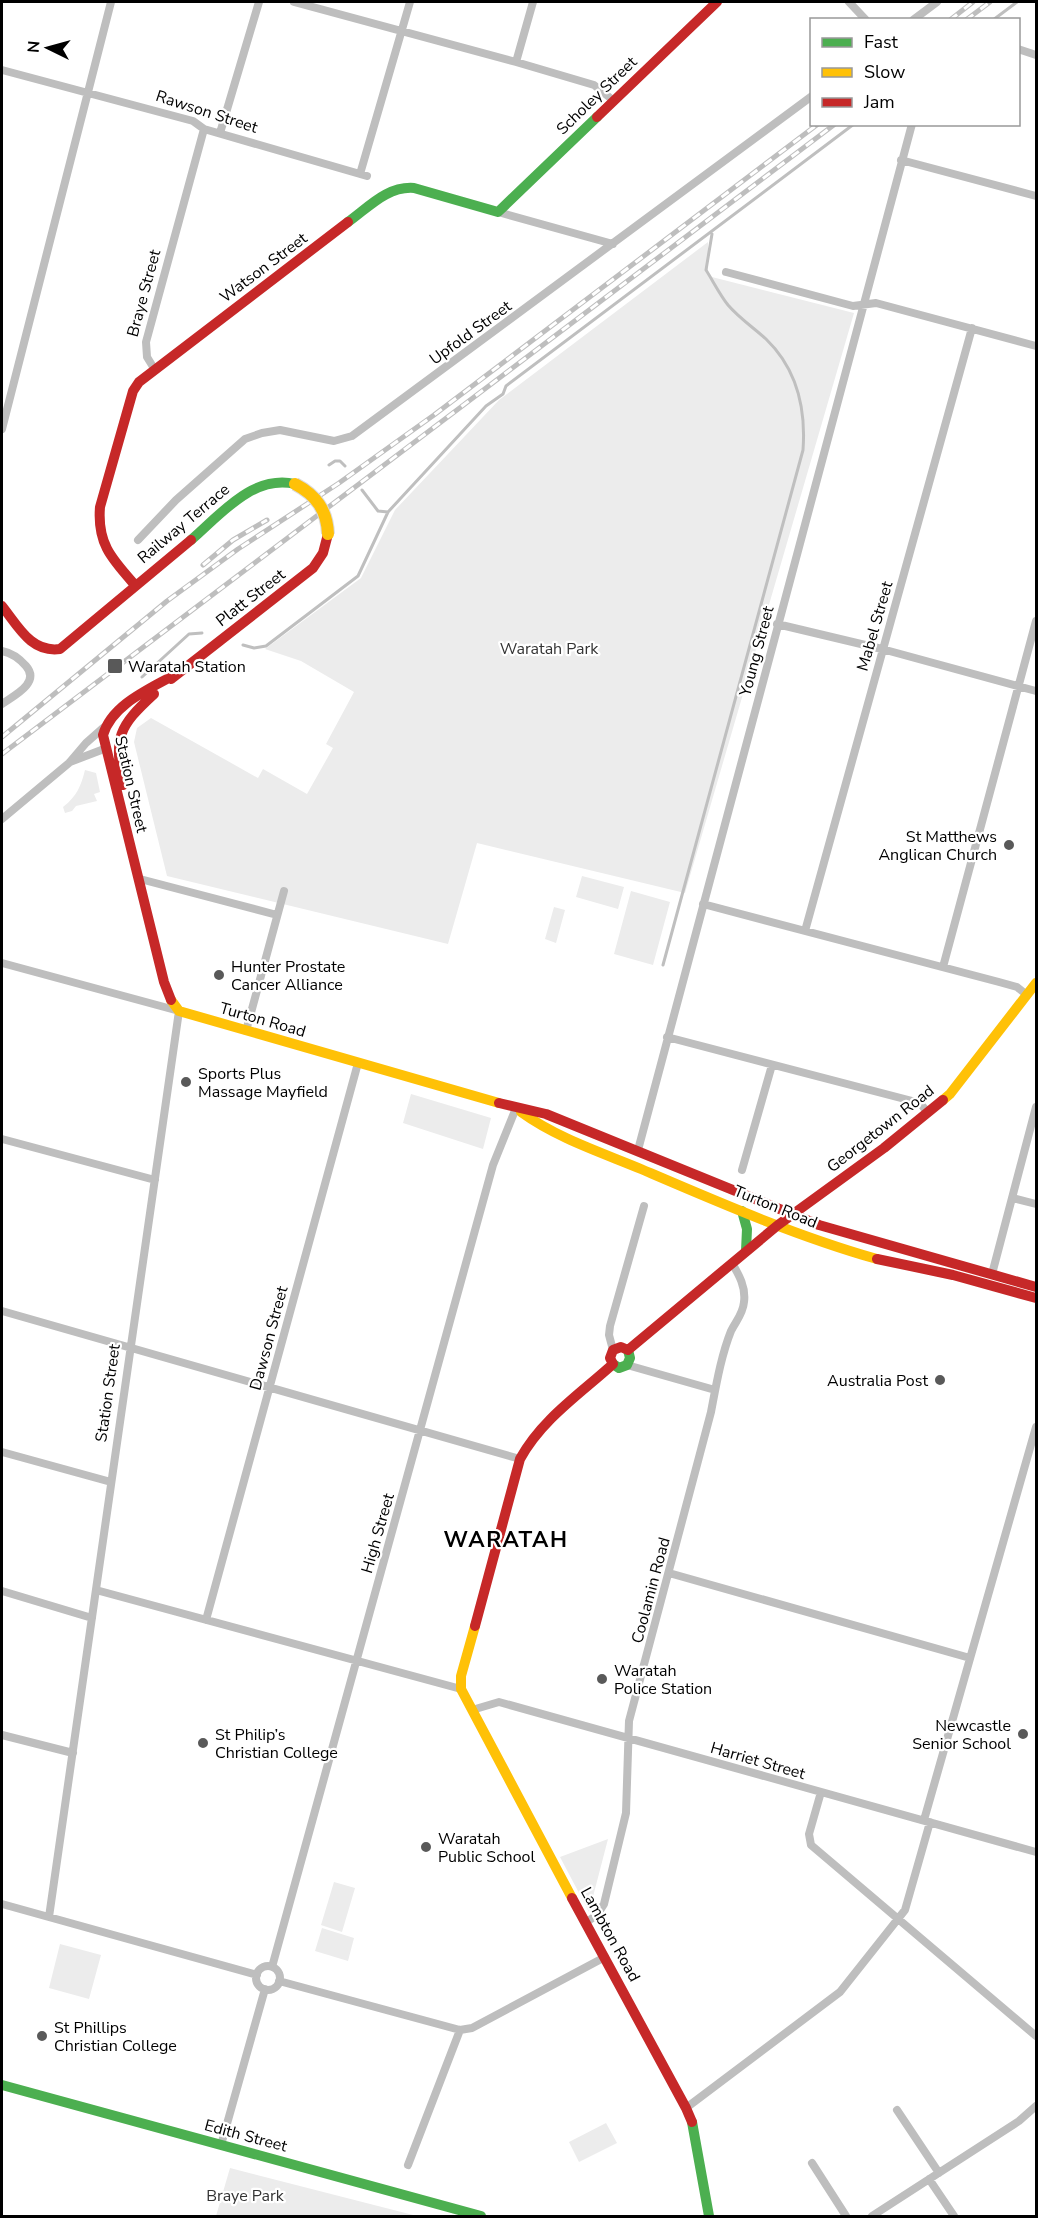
<svg xmlns="http://www.w3.org/2000/svg" width="1038" height="2218" viewBox="0 0 1038 2218" font-family="'Nunito Sans',sans-serif">
<style>
.green{fill:#ececec}
.lines{fill:none;stroke-linecap:round;stroke-linejoin:round}
.stream{stroke:#bfbfbf;stroke-width:3}
.street{stroke:#bebebe;stroke-width:8}
.fast{stroke:#4caf50;stroke-width:10}
.slow{stroke:#ffc107;stroke-width:10}
.jam{stroke:#c62828;stroke-width:10}
.rail-casing{stroke:#bebebe;stroke-width:5}
.rail{stroke:#fff;stroke-width:3;stroke-dasharray:9;stroke-linecap:butt}
.slow-bridge-casing{stroke:#dbdbdb;stroke-width:14;stroke-linecap:butt}
.slow-bridge{stroke:#ffc107;stroke-width:12}
.poi-dot{fill:#595959;stroke:#fff;stroke-width:2}
.labels{text-anchor:middle;stroke-width:4.5;stroke-linejoin:round;paint-order:stroke}
.street-label{font-size:16px;fill:#000;stroke:#fff}
.park-label{font-size:16px;fill:#333;stroke:#fff}
.poi-label{font-size:16px;fill:#000;stroke:#fff;text-anchor:start}
.district-label{font-size:22px;font-weight:bold;letter-spacing:1.5px;fill:#000;stroke:#fff}
</style>
<rect width="100%" height="100%" fill="#fff"/>
<path class="green" d="M708 242V276L854 313 685 893 477 843 448 944 167 876 134 742 137 728 151 718 258 778 263 769 307 794 333 748 326 744 354 692 301 661 265 649 361 578 395 510 499 400Z
M85 770 96 773 100 792 94 794 97 801 76 806 72 811 65 813 63 807C77 796 81 786 85 770Z
M582 876 624 887 618 909 576 897Z
M631 891 670 902 653 965 614 954Z
M554 907 565 910 556 943 545 939Z
M411 1094 491 1118 483 1149 403 1123Z
M608 1839 589 1912 560 1857Z
M334 1882 355 1888 342 1932 321 1925Z
M322 1928 354 1938 348 1961 315 1951Z
M60 1944 101 1955 89 1999 49 1988Z
M606 2123 617 2143 579 2162 569 2142Z
M230 2168 417 2216H216Z"/>
<g class="lines">
<path class="stream" d="M993 20 1017 2
M329 465 335 461H340L345 466
M362 490 378 511 388 512
M243 645 254 648 266 646 358 576 388 512 486 406 503 394 506 386 854 124
M142 677 189 634 202 633
M663 965 803 450C806 409 797 369 766 339 754 328 739 318 728 305 720 295 713 281 706 270L712 234"/>
<path class="street" d="M294 2 516 62 594 85 614 101
M849 2 866 20
M913 20 937 2
M1018 49 1036 55
M516 62 533 2
M2 70 193 121 204 129 367 176
M220 133 259 2
M901 160 1036 196
M360 174 410 2
M498 212 613 244
M726 272 853 306 876 303 1036 346
M155 370 147 357 146 342 204 129
M2 429 111 2
M138 540 176 500 245 439 262 433 280 430 334 441 352 436 812 96
M777 624 882 649 1036 691
M2 651C12 653 19 658 26 666 41 683 13 696 2 704
M70 762 104 749
M2 819 69 763 86 743 103 728
M140 879 277 915
M703 904 999 982 1017 987 1027 995
M805 931 972 328
M2 963 179 1011 49 1917
M943 967 1036 621
M246 1031 284 891
M667 1037 920 1103 928 1113
M2 1139 155 1180
M638 1150 912 124
M742 1170 772 1065
M1013 1198 1036 1204
M992 1274 1036 1107
M2 1311 520 1459
M613 1350 609 1335 610 1326 644 1206
M627 1365 715 1390
M2 1452 111 1482
M669 1573 970 1658
M96 1590 461 1689
M2 1591 92 1618
M206 1620 358 1063
M472 1710 499 1702 1036 1852
M2 1735 73 1753
M821 1792 809 1834 811 1845 1036 2036
M924 1820 1036 1427
M2 1904 257 1975
M585 1923 597 1915 604 1904 626 1813 629 1721 711 1412C716 1386 721 1356 731 1331 736 1321 743 1314 744 1302 746 1287 739 1275 732 1263
M256 1978a12 12 0 1 1 24 0a12 12 0 1 1-24 0Z
M272 1967 493 1165 516 1108
M279 1981 460 2030 472 2028 605 1957
M686 2108 840 1992 905 1910 930 1822
M897 2110 939 2173
M221 2145 265 1989
M812 2163 846 2216
M408 2165 460 2030
M929 2179 954 2216
M872 2216 1019 2121 1036 2106"/>
<path class="fast" d="M348 222C369 207 387 186 414 188L498 212 597 117
M191 540C220 515 253 474 295 484
M742 1211 747 1229 746 1251
M613 1364 619 1368 627 1365 630 1358 628 1350
M2 2085 481 2216
M692 2122 709 2216"/>
<path class="slow" d="M171 1000 179 1011 499 1103
M943 1100 950 1094 1036 983
M521 1112C557 1138 600 1152 641 1169 718 1202 796 1236 877 1259
M475 1626 461 1676V1689L572 1898"/>
<path class="jam" d="M597 117 717 2
M135 585C112 559 97 544 100 507L133 391 139 382 348 222
M2 606C18 626 31 653 60 649L191 540
M171 679 313 568 323 553 328 534
M123 785C114 737 118 727 154 694
M171 1000 164 982 103 735C112 704 150 689 176 674
M499 1103 546 1114 819 1225 1036 1287
M877 1259 953 1275 1036 1298
M628 1350 778 1225 884 1148 943 1100
M613 1364 610 1358 613 1350 621 1347 628 1350
M475 1626 520 1459C542 1419 580 1394 613 1364
M572 1898 686 2108 692 2122"/>
<defs>
<path id="rail" d="M950 20 973 2
M966 20 990 2
M203 565 233 540 267 520
M2 737 167 601 238 549 339 483 434 415 818 124
M2 754 835 124"/>
</defs>
<use href="#rail" class="rail-casing"/>
<use href="#rail" class="rail"/>
<defs>
<path id="slow-bridge" d="M295 484C316 495 327 510 328 534"/>
</defs>
<use href="#slow-bridge" class="slow-bridge-casing"/>
<use href="#slow-bridge" class="slow-bridge"/>
</g>
<g class="poi-dot">
<rect x="107" y="658" width="16" height="16" rx="3"/>
<circle cx="1009" cy="845" r="6"/>
<circle cx="219" cy="975" r="6"/>
<circle cx="186" cy="1082" r="6"/>
<circle cx="940" cy="1380" r="6"/>
<circle cx="602" cy="1679" r="6"/>
<circle cx="1023" cy="1734" r="6"/>
<circle cx="203" cy="1743" r="6"/>
<circle cx="426" cy="1847" r="6"/>
<circle cx="42" cy="2036" r="6"/>
</g>
<g class="labels">
<g class="street-label">
<text transform="translate(596 95) rotate(-44)" y="6">Scholey Street</text>
<text transform="translate(207 111) rotate(18)" y="6">Rawson Street</text>
<text transform="translate(263 267) rotate(-37)" y="6">Watson Street</text>
<text transform="translate(143 293) rotate(-75)" y="6">Braye Street</text>
<text transform="translate(470 332) rotate(-36)" y="6">Upfold Street</text>
<text transform="translate(183 523) rotate(-40)" y="6">Railway Terrace</text>
<text transform="translate(250 597) rotate(-38)" y="6">Platt Street</text>
<text transform="translate(874 626) rotate(-74)" y="6">Mabel Street</text>
<text transform="translate(756 651) rotate(-75)" y="6">Young Street</text>
<text transform="translate(132 784) rotate(77)" y="6">Station Street</text>
<text transform="translate(263 1019) rotate(16)" y="6">Turton Road</text>
<text transform="translate(880 1128) rotate(-38)" y="6">Georgetown Road</text>
<text transform="translate(776 1206) rotate(22)" y="6">Turton Road</text>
<text transform="translate(268 1338) rotate(-75)" y="6">Dawson Street</text>
<text transform="translate(107 1393) rotate(-82)" y="6">Station Street</text>
<text transform="translate(377 1533) rotate(-74)" y="6">High Street</text>
<text transform="translate(650 1590) rotate(-75)" y="6">Coolamin Road</text>
<text transform="translate(758 1760) rotate(16)" y="6">Harriet Street</text>
<text transform="translate(611 1934) rotate(61)" y="6">Lambton Road</text>
<text transform="translate(246 2135) rotate(15)" y="6">Edith Street</text>
</g>
<g class="park-label">
<text x="549" y="654">Waratah Park</text>
<text x="245" y="2201">Braye Park</text>
</g>
<g class="poi-label">
<text x="128" y="672">Waratah Station</text>
<text x="997" y="842" text-anchor="end">St Matthews<tspan x="997" dy="18">Anglican Church</tspan></text>
<text x="231" y="972">Hunter Prostate<tspan x="231" dy="18">Cancer Alliance</tspan></text>
<text x="198" y="1079">Sports Plus<tspan x="198" dy="18">Massage Mayfield</tspan></text>
<text x="928" y="1386" text-anchor="end">Australia Post</text>
<text x="614" y="1676">Waratah<tspan x="614" dy="18">Police Station</tspan></text>
<text x="1011" y="1731" text-anchor="end">Newcastle<tspan x="1011" dy="18">Senior School</tspan></text>
<text x="215" y="1740">St Philip’s<tspan x="215" dy="18">Christian College</tspan></text>
<text x="438" y="1844">Waratah<tspan x="438" dy="18">Public School</tspan></text>
<text x="54" y="2033">St Phillips<tspan x="54" dy="18">Christian College</tspan></text>
</g>
<g class="district-label">
<text x="506" y="1547">WARATAH</text>
</g>
</g>
<rect width="1038" height="2218" fill="none" stroke="#000000" stroke-width="6"/>
<rect x="810" y="18" width="210" height="108" fill="#ffffff" stroke="#999999" stroke-width="1.5"/>
<rect x="822" y="38" width="30" height="9" fill="#4caf50" stroke="#999999" stroke-width="1.5"/>
<text x="864" y="48" font-size="18" fill="#000000">Fast</text>
<rect x="822" y="68" width="30" height="9" fill="#ffc107" stroke="#999999" stroke-width="1.5"/>
<text x="864" y="78" font-size="18" fill="#000000">Slow</text>
<rect x="822" y="98" width="30" height="9" fill="#c62828" stroke="#999999" stroke-width="1.5"/>
<text x="864" y="108" font-size="18" fill="#000000">Jam</text>
<g transform="translate(48 48) rotate(275)" stroke="#ffffff" stroke-width="4.5" paint-order="stroke">
<path d="M0-4.5L10 22L0 15L-10 22Z" fill="#000000"/>
<text y="-9" font-size="16" font-weight="bold" text-anchor="middle" fill="#000000">N</text>
</g>
</svg>
